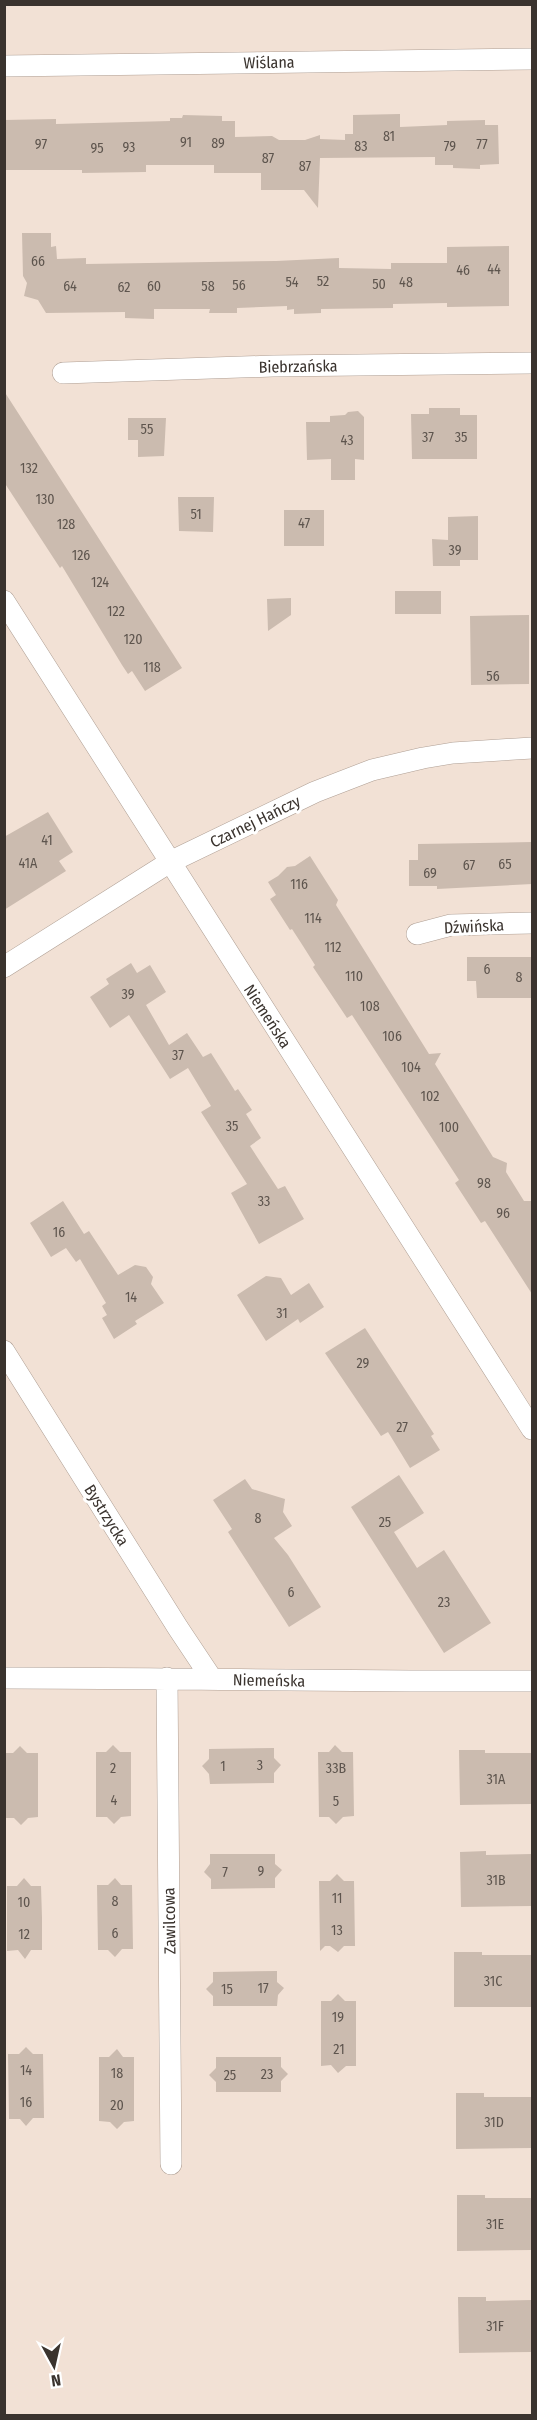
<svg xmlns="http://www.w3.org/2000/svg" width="537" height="2420" viewBox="0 0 537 2420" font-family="'Fira Sans Condensed',sans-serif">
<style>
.building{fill:#cbbbaf}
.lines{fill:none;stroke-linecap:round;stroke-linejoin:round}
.minor-casing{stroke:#af9f94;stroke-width:22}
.minor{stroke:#fff;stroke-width:21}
.labels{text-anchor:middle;stroke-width:6;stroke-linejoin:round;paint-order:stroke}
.number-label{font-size:14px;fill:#5e554e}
.street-label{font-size:16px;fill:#3a332e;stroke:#fff}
</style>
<rect width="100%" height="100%" fill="#f2e1d5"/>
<path class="building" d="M400 114V127L447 125V121L485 120V125H498L499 164 480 165V169L453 168V165H435V157L320 158 318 208 304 190H261V173H214V165H146V172L82 173V170H4V120L56 119V124L170 121V118H182L183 115 222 116V121H235V137L272 136 279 140H305L320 135V139L345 140V134H353V115Z
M22 233H51V247L56 246 57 259 86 258V264L276 261 339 258V268L391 269V263H447V247L509 246V306L447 307V303L393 304V308L321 309V313L294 314V309L287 310V306L237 308V313H209L210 309H154V319L125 318V312L46 313 38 300 24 296 27 283 23 276Z
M4 391 182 668 145 691 132 671 128 674 122 665 62 566 60 568 4 482Z
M429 408H460V415H477V459H412L411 414H429Z
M358 411 364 417V460L355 459V480H331V459L307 460 306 422H330V416L345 415 348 412Z
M128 418H166L164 456 138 457V440H128Z
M178 497H214L213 532 179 531Z
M284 510H324V546H284Z
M478 516V560H460V566H433L432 539 448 540V517Z
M395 591H441V614H395Z
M291 598V615L268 631 267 599Z
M529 615V684L471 685 470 616Z
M48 812 73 852 59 861 66 871 4 910V837Z
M532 842V884L437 889V886H409V860H418V844Z
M310 856 338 900 336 905 429 1054 441 1053 435 1064 493 1157 507 1163 506 1172 524 1201H532V1294L485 1221 481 1223 455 1183 459 1180 352 1015 347 1018 313 967 315 965 303 946 292 929 290 930 270 899 276 895 268 882 278 876 287 867 295 866Z
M467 957H532V998H477L476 981H467Z
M131 963 137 973 150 965 166 992 146 1005 169 1045 187 1033 203 1057 211 1053 235 1091 238 1089 252 1110 246 1114 261 1138 250 1146 278 1189 285 1186 304 1219 259 1244 231 1193 247 1184 201 1112 211 1106 188 1068 170 1079 129 1015 110 1028 90 997 109 984 106 979Z
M63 1201 84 1234 89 1231 118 1275 135 1265 146 1267 153 1277 151 1284 164 1303 135 1321 137 1324 114 1339 102 1318 107 1315 102 1306 106 1303 80 1259 76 1262 66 1248 51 1257 30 1223Z
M266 1276 281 1278 291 1295 309 1283 324 1307 300 1323 298 1319 266 1341 237 1295Z
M365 1328 434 1434 431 1436 440 1450 410 1468 388 1432 381 1436 325 1353Z
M399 1475 424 1513 394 1532 417 1568 444 1550 491 1623 444 1653 351 1507Z
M245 1479 252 1489 285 1499 283 1512 292 1526 274 1538 288 1555 321 1607 289 1627 228 1532 232 1529 213 1500Z
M113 1745 120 1752H131V1816L121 1817 114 1824 107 1817H96V1752H106Z
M335 1745 342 1752H353L354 1816 343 1817 336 1824 329 1817H319L318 1752H329Z
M20 1746 27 1753H38V1817L28 1818 21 1825 14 1818H4V1753H13Z
M274 1748V1758L281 1765 274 1773V1783L210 1784 209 1774 202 1766 209 1759V1749Z
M459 1750H485V1753H532V1804L460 1805Z
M486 1851V1855L532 1854V1906L461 1907 460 1852Z
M210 1854H275V1864L282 1870 275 1878V1888L211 1889V1879L204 1872 210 1864Z
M337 1874 344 1881H354L355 1946H344L338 1952 330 1946H325L320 1951 319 1881H330Z
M24 1878 31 1886H41L42 1918V1950H31L25 1959 18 1950 7 1951V1886H17Z
M115 1878 121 1885H132L133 1949H122L115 1957 108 1950H98L97 1885H108Z
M454 1952H482V1955H532V2007H454Z
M277 1971V1982L284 1988 278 1995 277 2006H213V1996L206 1989 213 1982V1972Z
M338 1994 345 2001H356V2066H346L338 2073 331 2065 321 2066V2001H331Z
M26 2047 33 2054H43L44 2118H33L26 2126 20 2119H9L8 2054H19Z
M117 2049 123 2057H134V2121L124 2122 117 2129 110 2122 99 2121V2057H109Z
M216 2057H281V2067L288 2074 281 2081V2092H216V2082L209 2075 216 2068Z
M456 2093H484V2097H532V2148L456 2149Z
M457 2195H485V2198H532V2250L457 2251Z
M458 2297H486V2301L532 2300V2352L459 2353Z"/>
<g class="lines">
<defs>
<path id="minor" d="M4 66 532 59
M63 373 273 366 532 363
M4 601 532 1429
M417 934 451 925 532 923
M4 967 170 862 315 792 372 770 423 758 453 753 532 748
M4 1351 178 1628 212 1679
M4 1678C181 1678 356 1682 532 1681
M167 1678 171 2164"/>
</defs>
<use href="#minor" class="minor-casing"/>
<use href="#minor" class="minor"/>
</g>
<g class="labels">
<g class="number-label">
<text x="389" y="141">81</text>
<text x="186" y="147">91</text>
<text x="218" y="148">89</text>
<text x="41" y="149">97</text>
<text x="482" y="149">77</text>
<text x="361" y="151">83</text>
<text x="450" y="151">79</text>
<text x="129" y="152">93</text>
<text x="97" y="153">95</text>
<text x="268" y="163">87</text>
<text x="305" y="171">87</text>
<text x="38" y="266">66</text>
<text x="494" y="274">44</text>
<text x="463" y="275">46</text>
<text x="323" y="286">52</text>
<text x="292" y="287">54</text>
<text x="406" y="287">48</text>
<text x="379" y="289">50</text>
<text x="239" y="290">56</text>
<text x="70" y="291">64</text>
<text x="154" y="291">60</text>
<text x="208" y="291">58</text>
<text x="124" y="292">62</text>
<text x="147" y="434">55</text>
<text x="428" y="442">37</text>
<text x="461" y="442">35</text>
<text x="347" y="445">43</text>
<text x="29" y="473">132</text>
<text x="45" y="504">130</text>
<text x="196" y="519">51</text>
<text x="304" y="528">47</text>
<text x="66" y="529">128</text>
<text x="455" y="555">39</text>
<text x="81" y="560">126</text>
<text x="100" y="587">124</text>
<text x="116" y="616">122</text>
<text x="133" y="644">120</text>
<text x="152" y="672">118</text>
<text x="493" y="681">56</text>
<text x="47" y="845">41</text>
<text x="28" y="868">41A</text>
<text x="505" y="869">65</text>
<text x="469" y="870">67</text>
<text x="430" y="878">69</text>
<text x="299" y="889">116</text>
<text x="313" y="923">114</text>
<text x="333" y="952">112</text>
<text x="487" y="974">6</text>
<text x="354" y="981">110</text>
<text x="519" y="982">8</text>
<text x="128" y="999">39</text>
<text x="370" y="1011">108</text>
<text x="392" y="1041">106</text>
<text x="178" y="1060">37</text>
<text x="411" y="1072">104</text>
<text x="430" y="1101">102</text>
<text x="232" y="1131">35</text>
<text x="449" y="1132">100</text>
<text x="484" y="1188">98</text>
<text x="264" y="1206">33</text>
<text x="503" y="1218">96</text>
<text x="59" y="1237">16</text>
<text x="131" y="1302">14</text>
<text x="282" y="1318">31</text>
<text x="363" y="1368">29</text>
<text x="402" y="1432">27</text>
<text x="258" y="1523">8</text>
<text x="385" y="1527">25</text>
<text x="291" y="1597">6</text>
<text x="444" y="1607">23</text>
<text x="260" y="1770">3</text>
<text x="223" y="1771">1</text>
<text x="113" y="1773">2</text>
<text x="336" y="1773">33B</text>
<text x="496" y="1784">31A</text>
<text x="114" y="1805">4</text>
<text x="336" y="1806">5</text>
<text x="261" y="1876">9</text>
<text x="225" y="1877">7</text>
<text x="496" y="1885">31B</text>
<text x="337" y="1903">11</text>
<text x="115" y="1906">8</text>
<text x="24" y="1907">10</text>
<text x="337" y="1935">13</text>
<text x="115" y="1938">6</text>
<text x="24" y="1939">12</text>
<text x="493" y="1986">31C</text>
<text x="263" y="1993">17</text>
<text x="227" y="1994">15</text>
<text x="338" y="2022">19</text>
<text x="339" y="2054">21</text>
<text x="26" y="2075">14</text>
<text x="117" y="2078">18</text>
<text x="267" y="2079">23</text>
<text x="230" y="2080">25</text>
<text x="26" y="2107">16</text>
<text x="117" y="2110">20</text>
<text x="494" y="2127">31D</text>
<text x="495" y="2229">31E</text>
<text x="495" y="2331">31F</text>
</g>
<g class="street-label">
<text transform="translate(269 62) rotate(-1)" y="6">Wiślana</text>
<text transform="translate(298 366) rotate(-1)" y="6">Biebrzańska</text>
<text transform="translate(255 821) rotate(-26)" y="6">Czarnej Hańczy</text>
<text transform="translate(474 926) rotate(-3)" y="6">Dźwińska</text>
<text transform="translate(268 1016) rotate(57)" y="6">Niemeńska</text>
<text transform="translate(107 1515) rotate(58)" y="6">Bystrzycka</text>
<text transform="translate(269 1680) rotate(1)" y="6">Niemeńska</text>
<text transform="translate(169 1921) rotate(-91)" y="6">Zawilcowa</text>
</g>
</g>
<rect width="537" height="2420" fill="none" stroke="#3a332e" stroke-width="12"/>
<g transform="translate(54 2366) rotate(172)" stroke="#ffffff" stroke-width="4.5" paint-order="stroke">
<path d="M0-4.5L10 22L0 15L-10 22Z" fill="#3a332e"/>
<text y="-9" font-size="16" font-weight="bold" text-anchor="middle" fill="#3a332e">N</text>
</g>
</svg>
